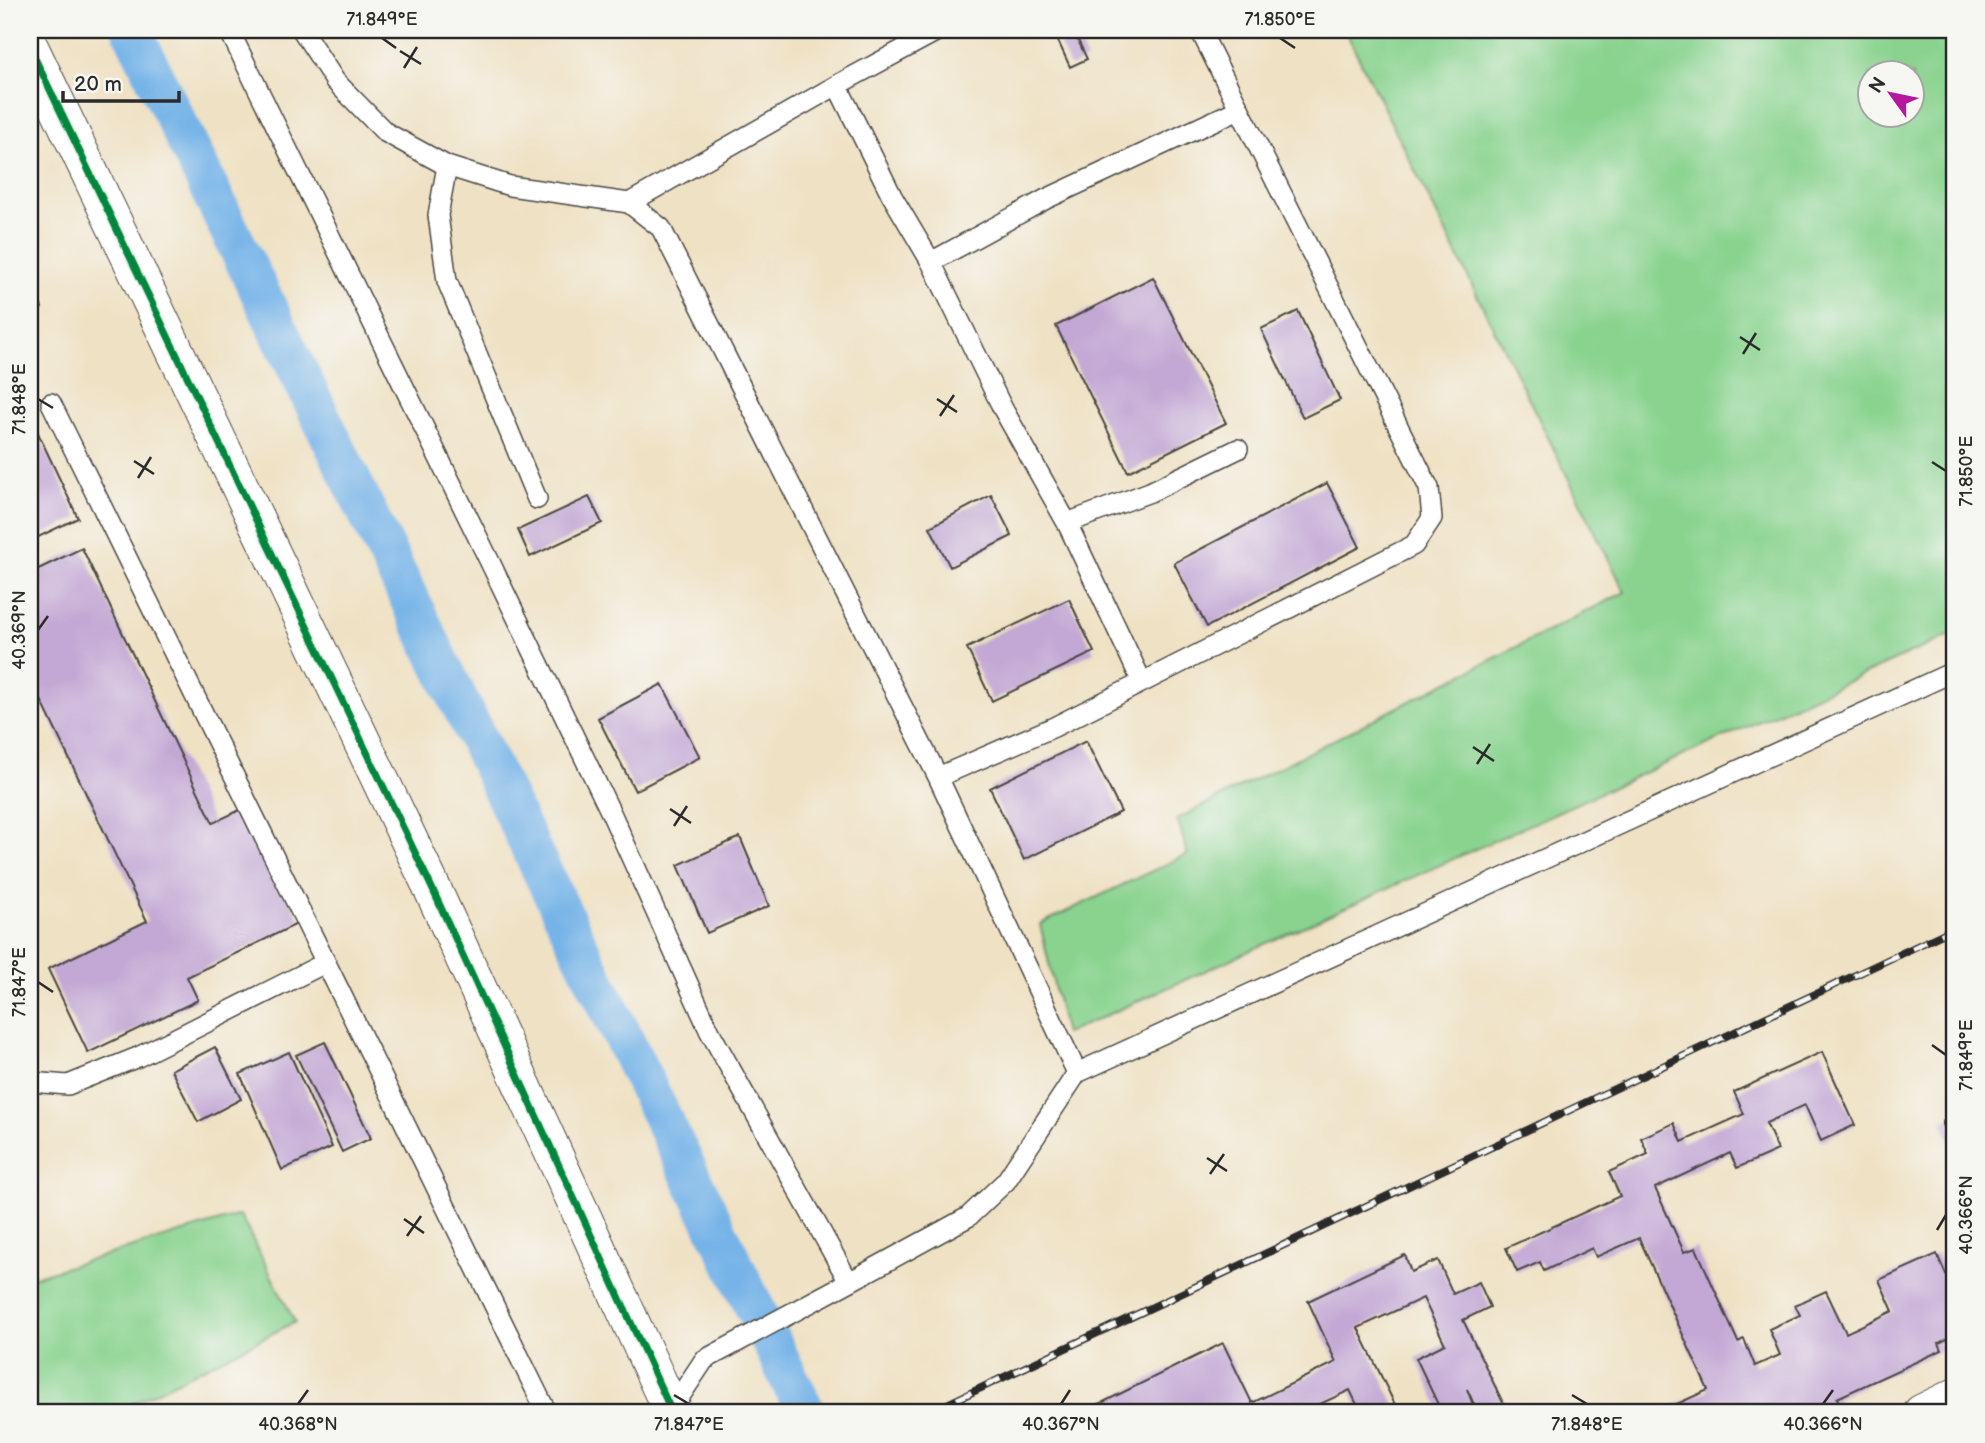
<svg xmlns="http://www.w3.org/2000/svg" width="1985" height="1443" viewBox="0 0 1985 1443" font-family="'Balsamiq Sans',sans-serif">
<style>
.green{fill:#89d38f;stroke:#5a7f5d;stroke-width:2;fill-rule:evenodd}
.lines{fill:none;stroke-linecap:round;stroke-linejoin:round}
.canal{stroke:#75b3e8;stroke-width:40}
.building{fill:#c3a7d4}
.service-casing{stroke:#484642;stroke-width:22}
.minor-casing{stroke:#484642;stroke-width:39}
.service{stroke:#fff;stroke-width:19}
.minor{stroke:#fff;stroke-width:37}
.rail-casing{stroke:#2b2b2b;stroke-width:8}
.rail{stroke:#f6f6f2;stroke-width:5;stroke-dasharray:16;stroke-linecap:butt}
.cycleway-casing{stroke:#f6f6f2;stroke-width:11}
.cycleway{stroke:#00873e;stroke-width:7}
.ticks{fill:none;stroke:#2b2b2b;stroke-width:2.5}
.neatline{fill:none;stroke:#2b2b2b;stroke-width:2.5}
.ticks-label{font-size:18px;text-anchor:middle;fill:#2b2b2b}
</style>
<rect width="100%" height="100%" fill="#f6f6f2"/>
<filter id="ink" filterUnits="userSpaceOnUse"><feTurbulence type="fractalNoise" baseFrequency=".0143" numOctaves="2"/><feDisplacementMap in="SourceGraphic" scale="14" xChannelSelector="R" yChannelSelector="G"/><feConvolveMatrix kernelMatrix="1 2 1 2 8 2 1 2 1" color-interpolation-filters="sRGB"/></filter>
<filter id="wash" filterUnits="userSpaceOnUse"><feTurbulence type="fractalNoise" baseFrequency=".00686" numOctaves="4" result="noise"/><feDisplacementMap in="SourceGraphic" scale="28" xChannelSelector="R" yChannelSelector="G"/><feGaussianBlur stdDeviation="1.57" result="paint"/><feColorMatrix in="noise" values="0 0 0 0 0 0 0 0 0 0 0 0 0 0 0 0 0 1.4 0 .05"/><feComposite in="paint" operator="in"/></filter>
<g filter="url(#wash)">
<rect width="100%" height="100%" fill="#efe1c3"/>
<path class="green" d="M1345 30H1955V633L1065 1034 1040 924 1188 854 1177 819 1625 592ZM1870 74H1912V116H1870Z
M240 1215 295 1322 114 1413H30V1278Z"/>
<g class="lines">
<path class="canal" d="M132 30 806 1413"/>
</g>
<g id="blocks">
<path class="building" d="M1053 30H1073L1087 59 1070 67Z
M1153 277 1226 423 1128 472 1056 326Z
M30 282 42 308 30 314Z
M1298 311 1340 400 1303 418 1261 329Z
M30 416 78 518 30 541Z
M1327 483 1360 547 1207 627 1174 563Z
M991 495 1012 536 950 567 930 527Z
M589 497 602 523 530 557 518 530Z
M82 548 213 823 246 807 301 922 187 977 198 1000 88 1053 48 969 147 921 30 677V573Z
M1069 599 1094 652 992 701 967 648Z
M662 684 700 757 635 791 598 718Z
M1086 741 1121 812 1024 860 990 788Z
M740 837 769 906 707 933 678 865Z
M325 1042 371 1138 342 1152 296 1055Z
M215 1047 241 1099 198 1122 171 1070Z
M289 1052 332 1147 282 1170 240 1074Z
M1822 1052 1855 1125 1821 1141 1805 1105 1766 1123 1778 1150 1737 1168 1730 1153 1655 1188 1684 1252 1696 1248 1738 1342 1744 1339 1755 1366 1780 1355 1769 1329 1800 1315 1795 1305 1826 1291 1846 1333 1893 1311 1879 1280 1937 1254 1946 1275 1955 1271V1335L1939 1343 1942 1350 1837 1398 1841 1408 1829 1413H1657L1708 1390 1639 1238 1596 1257 1592 1248 1544 1271 1540 1262 1517 1272 1506 1248 1620 1196 1609 1172 1648 1154 1641 1138 1674 1123 1682 1142 1744 1114 1734 1092Z
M1955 1116V1152L1942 1122Z
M1405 1255 1411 1272 1438 1260 1453 1294 1479 1282 1490 1307 1463 1320 1508 1413H1478L1467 1389 1476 1413H1442L1416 1358 1445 1344 1423 1298 1358 1328 1399 1413H1361L1350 1390 1301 1413H1181L1176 1404 1156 1413H1081L1223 1343 1252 1403 1336 1362 1308 1301Z"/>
</g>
</g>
<g filter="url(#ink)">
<use href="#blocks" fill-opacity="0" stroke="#484642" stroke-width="2"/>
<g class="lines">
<defs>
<path id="service" d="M229 30 488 558 612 815 710 1032 849 1282 704 1360 671 1410
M302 30 335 81 385 132 447 166 510 186 629 203 661 228 938 777 1077 1073 1006 1181 968 1217 849 1282
M837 85 892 196 931 262 1003 409 1067 523 1142 682
M447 166 438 215 447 281 537 499
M629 203 837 85 939 30
M931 262 1046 199 1239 109
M51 403 547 1413
M1067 523 1150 492 1238 449
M938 777 1054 727 1414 545 1432 518 1429 488 1200 30
M1077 1073 1955 671
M30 1082 68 1085 138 1057 325 963"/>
<path id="minor" d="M30 48 432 888 671 1410 665 1413
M1922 1413 1955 1397"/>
</defs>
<use href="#service" class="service-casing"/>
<use href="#minor" class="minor-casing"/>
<use href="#service" class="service"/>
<use href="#minor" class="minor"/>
<defs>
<path id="rail" d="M928 1413 1955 928"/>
</defs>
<use href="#rail" class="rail-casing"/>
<use href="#rail" class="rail"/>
<defs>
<path id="cycleway" d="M30 48 432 888 671 1410 665 1413"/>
</defs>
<use href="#cycleway" class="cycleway-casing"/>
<use href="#cycleway" class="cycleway"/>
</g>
</g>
<path class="ticks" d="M382 38 396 48M1280 38 1295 48M400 51 421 64M404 68 417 47M1740 337 1760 350M1743 354 1756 333M38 399 53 408M937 399 957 412M940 416 954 395M134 461 154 474M1932 462 1946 471M138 478 151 457M38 630 48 616M1473 747 1494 761M1477 764 1490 744M670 809 691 823M674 826 687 806M38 982 53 992M1932 1045 1946 1055M1207 1158 1227 1171M1210 1174 1224 1154M404 1219 424 1233M1937 1230 1946 1215M407 1236 421 1216M674 1395 689 1404M1572 1395 1587 1404M298 1404 308 1390M1061 1404 1070 1390M1823 1404 1833 1390"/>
<rect width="1985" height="1443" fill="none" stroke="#f6f6f2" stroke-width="77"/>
<g transform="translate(1891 94) rotate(303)"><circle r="33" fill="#f6f6f2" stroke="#a5a5a2" stroke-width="2"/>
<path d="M0-5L12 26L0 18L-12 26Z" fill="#b5179e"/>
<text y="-10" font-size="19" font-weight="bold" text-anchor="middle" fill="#2b2b2b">N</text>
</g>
<path d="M63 91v10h116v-10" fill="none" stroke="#2b2b2b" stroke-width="3.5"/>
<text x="74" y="91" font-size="21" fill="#2b2b2b" stroke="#f6f6f2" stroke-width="5" paint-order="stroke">20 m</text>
<rect x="38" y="38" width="1908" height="1366" class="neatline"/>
<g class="ticks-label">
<text x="382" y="25">71.849°E</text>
<text x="1280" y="25">71.850°E</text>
<text transform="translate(19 399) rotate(-90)" y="6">71.848°E</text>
<text transform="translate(1966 471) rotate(-90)" y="6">71.850°E</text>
<text transform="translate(19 630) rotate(-90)" y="6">40.369°N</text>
<text transform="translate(19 982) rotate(-90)" y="6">71.847°E</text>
<text transform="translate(1966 1055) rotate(-90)" y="6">71.849°E</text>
<text transform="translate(1966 1215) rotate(-90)" y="6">40.366°N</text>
<text x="298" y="1430">40.368°N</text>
<text x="689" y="1430">71.847°E</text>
<text x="1061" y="1430">40.367°N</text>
<text x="1587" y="1430">71.848°E</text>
<text x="1823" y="1430">40.366°N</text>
</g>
</svg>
